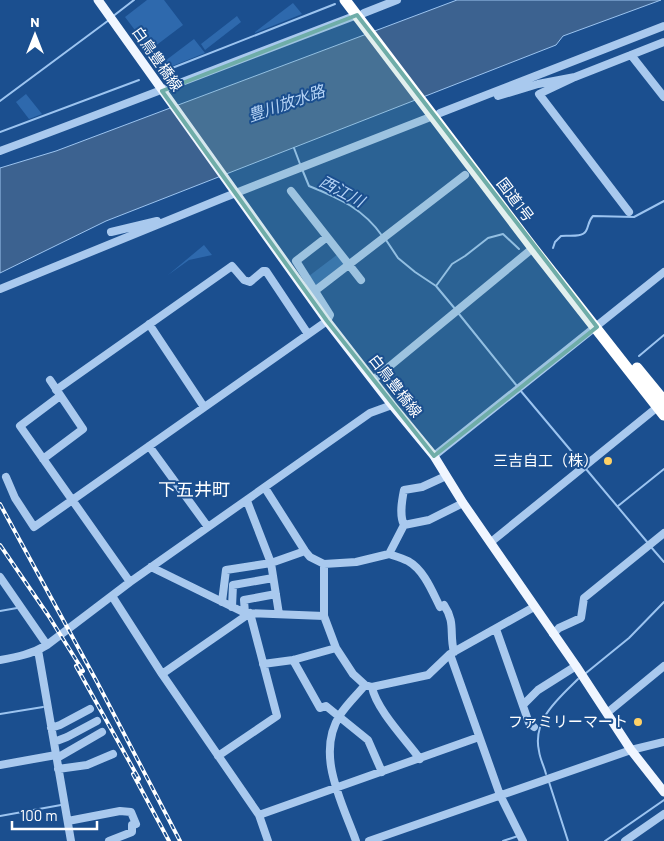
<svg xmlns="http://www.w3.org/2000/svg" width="664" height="841" viewBox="0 0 664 841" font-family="Barlow,'Noto Sans JP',sans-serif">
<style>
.green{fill:#2e69ad}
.water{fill:#3c6290;stroke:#9cc4f0}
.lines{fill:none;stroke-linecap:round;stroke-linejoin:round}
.stream{stroke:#9cc4f0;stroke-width:2}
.minor{stroke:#a9c9ee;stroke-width:8}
.major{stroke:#f0f6ff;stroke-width:9}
.highway{stroke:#fff;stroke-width:11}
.rail-casing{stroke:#fff;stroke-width:4}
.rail{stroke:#1b4f8f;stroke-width:2;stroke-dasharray:5.5;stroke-linecap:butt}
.marked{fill:#6fada8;fill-opacity:0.2;stroke:#6fada8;stroke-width:4;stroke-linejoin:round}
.poi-dot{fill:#ffd166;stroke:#1b4f8f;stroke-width:2}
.labels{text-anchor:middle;stroke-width:4;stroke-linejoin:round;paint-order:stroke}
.street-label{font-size:15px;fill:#fff;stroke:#1b4f8f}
.poi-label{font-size:15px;fill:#fff;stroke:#1b4f8f;text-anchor:end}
.water-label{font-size:16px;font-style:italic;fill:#b5d3f5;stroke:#1b4f8f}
.quarter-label{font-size:18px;fill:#fff;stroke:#1b4f8f}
</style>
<rect width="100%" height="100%" fill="#1b4f8f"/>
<path class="green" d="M147 0H164L183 25 150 50 125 17Z
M293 3 302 14 255 33V32Z
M237 16 241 22 205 50 201 44Z
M194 39 205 53 165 69 161 64Z
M26 94 42 114 29 119 16 102Z
M204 245 212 255 189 260 168 275Z
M338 254 345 263 316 285 309 276Z"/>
<path class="water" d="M457 0H661L563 36 556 45 106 221 0 273V168L56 151Z"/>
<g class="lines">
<path class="stream" d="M112 17 134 0
M167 70 335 4
M0 101 109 20
M0 132 139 80
M294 148 300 164
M302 169 309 186C339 198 364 209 383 237
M386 240 398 258 415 272 436 286 456 310
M553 248 555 242 561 236C568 235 582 238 586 231 589 226 588 221 593 216L634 217 664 201
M436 286 452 264 465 256 488 238 503 234 519 249
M459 314 517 386
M639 356 664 335
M520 390 583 465
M586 469 648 543
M618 506 664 469
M651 547 664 562
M0 611 17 608
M586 673 629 638 664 602
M0 714 43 707
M546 774C544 766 540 759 539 751 532 720 558 699 578 679
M549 782 568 841
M0 816 61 805
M503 841 518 836
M605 841 664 800"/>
<path class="minor" d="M364 13 397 0
M631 55 664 97
M575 77 539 94 629 212
M498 96 538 84 575 77 664 42
M440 113 664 26
M0 151C119 107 238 60 357 15
M291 191 361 280
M111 232 157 221
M0 289 223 198 433 116
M316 290 465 175
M149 324 204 407
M373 380 533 248
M56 390 232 266 244 280 250 282 263 271H266L308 334
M60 396 20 426 130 582
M149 446 208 527
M434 456 664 272
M43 459 83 429 50 380
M6 477 15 498 34 527 327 321 330 315 296 261 327 237
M265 488 305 551 310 557 324 564 356 562 389 554 404 525 429 520 463 503
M247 501 271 563 279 614
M404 525C399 515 402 500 404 490L422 487 446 476
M491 542 660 405
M389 554C395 556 402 558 408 561 424 570 432 591 440 607L444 605C456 623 449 633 454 652
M324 564V616L336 648 353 674 365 685 372 687 428 675 450 654 534 607
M151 567 245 613 324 616
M0 577 47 645
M112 596 162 674 259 815 268 841
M222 602 226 570 271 563 305 551
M232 607 233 585 273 578
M245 613 244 600 276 594
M496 629 529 723 534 727
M553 634 559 628 581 618 584 598 664 533
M38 650 71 841
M450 654 500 795 523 841
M0 660C17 657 32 654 47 645L130 582 370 413 392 405
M293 660 320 708 326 706 368 740 382 772
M263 664 293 660 336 648
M162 674 250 613 277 716 218 756
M372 687C376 709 406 740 420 759
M523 705 538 690 576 666
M607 713 664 666
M51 728 60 725 90 709
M54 742 67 737 97 721
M57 758 102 732
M0 765 56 755
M58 769 87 765 113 754
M259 815 479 737
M68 821 120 811 131 812 136 824 132 825V832L109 841
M356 841C342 802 315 754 340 715 347 704 357 695 365 685
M369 841 631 750 664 742
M625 841 664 814"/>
<path class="major" d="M98 0 327 321 392 405 434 456 463 503 576 666 631 750 664 792"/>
<path class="highway" d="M345 0 533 248 664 415
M637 368 664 401"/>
<defs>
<path id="rail" d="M0 504 97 682 180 841
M0 545 48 615 83 671
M76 666 139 779
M133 774 169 841"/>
</defs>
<use href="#rail" class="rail-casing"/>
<use href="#rail" class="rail"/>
</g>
<path class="marked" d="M357 15 597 327 434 456 327 321 162 91Z"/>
<g class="poi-dot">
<circle cx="608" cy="461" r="5"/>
<circle cx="638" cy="722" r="5"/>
</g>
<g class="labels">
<g class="street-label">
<text transform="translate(157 59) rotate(55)" y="5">白鳥豊橋線</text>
<text transform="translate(515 200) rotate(53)" y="5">国道1号</text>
<text transform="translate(395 386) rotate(52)" y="5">白鳥豊橋線</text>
</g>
<g class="poi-label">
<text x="598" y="466">三吉自工（株）</text>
<text x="628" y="727">ファミリーマート</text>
</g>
<g class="water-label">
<text transform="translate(286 103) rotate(-19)" y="6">豊川放水路</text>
<text transform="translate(342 191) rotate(28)" y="6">西江川</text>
</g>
<g class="quarter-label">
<text x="194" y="496">下五井町</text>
</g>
</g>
<g transform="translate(35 35)" stroke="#1b4f8f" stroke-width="4" paint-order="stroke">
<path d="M0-4L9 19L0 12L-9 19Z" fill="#ffffff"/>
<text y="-8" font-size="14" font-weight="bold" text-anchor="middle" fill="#ffffff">N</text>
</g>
<path d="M12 821v8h85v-8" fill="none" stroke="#ffffff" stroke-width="2.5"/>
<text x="20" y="821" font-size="15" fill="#ffffff" stroke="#1b4f8f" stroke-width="4" paint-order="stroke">100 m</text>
</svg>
